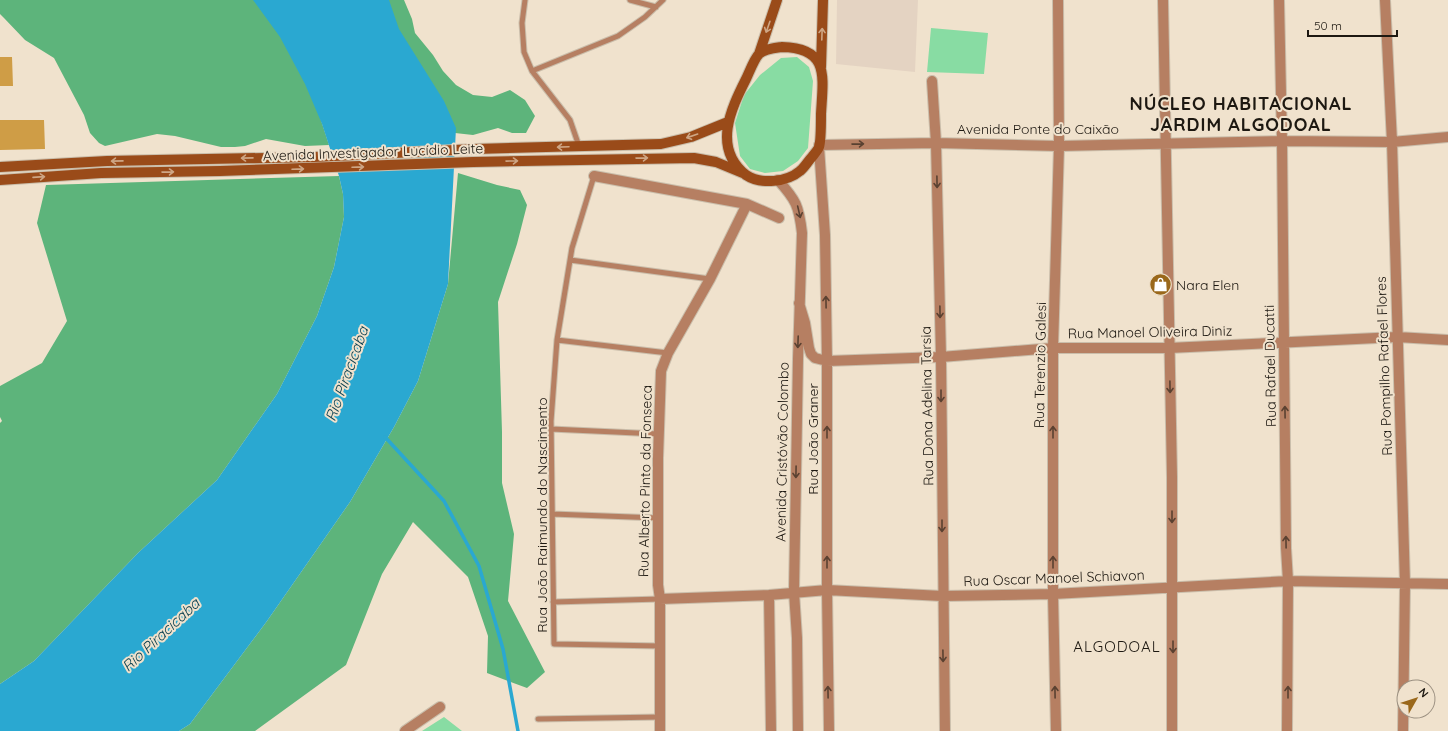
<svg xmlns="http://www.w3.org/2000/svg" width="1448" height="731" font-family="Quicksand,sans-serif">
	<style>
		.education { fill: #e4d3c2 }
		.green { fill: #88dca3 }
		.forest { fill: #5db47b }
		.water { fill: #2aa8d1 }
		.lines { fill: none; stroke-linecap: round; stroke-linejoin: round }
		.stream { stroke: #2aa8d1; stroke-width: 3.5 }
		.building { fill: #cf9d46 }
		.service-casing { stroke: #cabeab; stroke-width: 7 }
		.minor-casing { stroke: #cabeab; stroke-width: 12 }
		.secondary-casing { stroke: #cabeab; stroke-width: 12 }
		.service { stroke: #b67f62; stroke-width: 5 }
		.minor { stroke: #b67f62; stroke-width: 10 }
		.secondary { stroke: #9a4b19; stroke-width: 10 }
		.oneway { stroke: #cea685 }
		.oneway2 { stroke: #5a4131 }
		.labels { text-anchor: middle; stroke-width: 4; stroke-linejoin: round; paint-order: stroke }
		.street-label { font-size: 14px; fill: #1d1811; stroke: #f0e2cd }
		.poi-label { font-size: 14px; fill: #1d1811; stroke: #f0e2cd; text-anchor: start }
		.water-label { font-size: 15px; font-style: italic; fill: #063c4d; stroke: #f0e2cd }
		.neighbourhood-label { font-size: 15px; letter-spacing: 1px; fill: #1d1811; stroke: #f0e2cd }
		.district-label { font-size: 18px; font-weight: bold; letter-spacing: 1px; fill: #1d1811; stroke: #f0e2cd }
	</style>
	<rect width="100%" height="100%" fill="#f0e2cd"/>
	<!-- education -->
	<path class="education" d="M837,0H918L915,72L836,64Z"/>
	<!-- green -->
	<path class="green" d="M931,28L988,33L984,74L927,72Z
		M797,57L809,67L813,81L808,148L798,161L783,171L765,173L750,169L740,156L735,123L744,95L760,75L781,58Z
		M444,717L462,731H422Z"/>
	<!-- forest -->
	<path class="forest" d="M0,0H263L296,43L329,145L305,146L266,139L245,146L235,147H221L175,136L157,134L105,146L99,143L90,133L84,115L54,58L25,40L4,18L0,14Z
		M362,0H404L412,19L415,33L433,55L443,71L456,85L473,95L492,97L510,90L525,100L535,116L526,133H512L498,128L473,135L455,133Z
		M458,173L497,185L520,190L527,205L517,244L498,302L502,432V483L514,534L508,601L545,672L527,688L487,673L488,636L468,577L413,522L382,574L346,665L255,731H179L190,724L267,621L350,502L394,427L418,381L448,284Z
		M339,176L343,194L344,217L334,267L317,316L277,394L217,480L138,553L34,661L0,684V423L2,421L0,417V386L42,363L67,321L37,223L46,185Z"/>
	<!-- water -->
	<path class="water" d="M253,0H389L399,29L444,101L456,128L448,284L418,381L394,427L350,502L267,621L190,724L179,731H0V684L34,661L138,553L217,480L277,394L317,316L334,267L344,217L343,194L339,176L322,124L305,84L280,37Z"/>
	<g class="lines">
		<!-- stream -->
		<path class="stream" d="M385,437L444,501L479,566L503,649L518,731"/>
	</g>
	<!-- building -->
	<path class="building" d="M0,57H12L13,86H0Z
		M0,120H44L45,149L0,150Z"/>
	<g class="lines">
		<defs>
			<path id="service" d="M525,0L522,23L524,52L532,71L570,120L579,146
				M630,0L656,7
				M532,71L618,36L645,17L663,0
				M594,176L572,248L557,340L551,421L554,644L660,646
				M570,260L710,279
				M557,340L668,353
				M551,429L658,434
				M552,514L658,518
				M553,602L660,599
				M538,719L660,717"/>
			<path id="minor" d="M1163,0L1172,477V731
				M1279,0L1282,141L1286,548L1288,581L1287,731
				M1385,0L1392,142L1405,584L1403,731
				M932,81L936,143L941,357L945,731
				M819,145L936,143L1059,146L1282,141L1392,142L1448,137
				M819,147L825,235L827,361V590L829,731
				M594,176L747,204L779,218
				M778,180C796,200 799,206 802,233L798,359L794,592L797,638L798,731
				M799,303L805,323L809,348L811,354L815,358L827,361L941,357L1053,348H1169L1397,337L1448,340
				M769,595L771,731
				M660,599L769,595L827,590L942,596L1053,594L1288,581L1448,584
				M405,731L440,707
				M660,731V599L658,585V458L661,371L668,353L710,279L747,204
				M1056,731L1053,594V348L1059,146L1058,0"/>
			<path id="secondary" d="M782,47C830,48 823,77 821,114C821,121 821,141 819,147C818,150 814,154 812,157C808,161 805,167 800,171C787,182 761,185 746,175C712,148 731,109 746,79C749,73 754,59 759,54C764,49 775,48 782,47Z
				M759,54L777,0
				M821,67L823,0
				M0,167L107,161L314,157L475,149L661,144L691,137L728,122
				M0,180L101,173L220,171L473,162L694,158L716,162L745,174"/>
		</defs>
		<!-- service casing -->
		<use href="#service" class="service-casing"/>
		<!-- minor casing -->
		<use href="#minor" class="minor-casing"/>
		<!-- secondary casing -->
		<use href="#secondary" class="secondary-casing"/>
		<!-- service -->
		<use href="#service" class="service"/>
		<!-- minor -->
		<use href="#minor" class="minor"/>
		<!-- secondary -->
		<use href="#secondary" class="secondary"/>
	</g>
	<!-- one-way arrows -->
	<defs><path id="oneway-shaft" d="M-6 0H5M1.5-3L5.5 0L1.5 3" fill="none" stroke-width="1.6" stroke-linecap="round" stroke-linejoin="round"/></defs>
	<g class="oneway">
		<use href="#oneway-shaft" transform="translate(768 27) rotate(109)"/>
		<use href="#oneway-shaft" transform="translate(822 34) rotate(-88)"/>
		<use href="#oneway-shaft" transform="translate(692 136) rotate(161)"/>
		<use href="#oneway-shaft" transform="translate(563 147) rotate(178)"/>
		<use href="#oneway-shaft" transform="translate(247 158) rotate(179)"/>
		<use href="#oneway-shaft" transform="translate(642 158) rotate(-1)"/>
		<use href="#oneway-shaft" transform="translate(117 161) rotate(179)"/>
		<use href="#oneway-shaft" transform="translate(512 161) rotate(-1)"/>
		<use href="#oneway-shaft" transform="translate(358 167) rotate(-2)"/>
		<use href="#oneway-shaft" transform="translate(298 169) rotate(-2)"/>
		<use href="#oneway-shaft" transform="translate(168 172) rotate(-1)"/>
		<use href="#oneway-shaft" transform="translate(39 177) rotate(-4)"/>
	</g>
	<g class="oneway2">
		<use href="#oneway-shaft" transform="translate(858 144) rotate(-1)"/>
		<use href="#oneway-shaft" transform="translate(937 182) rotate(89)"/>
		<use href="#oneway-shaft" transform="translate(799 212) rotate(77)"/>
		<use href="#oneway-shaft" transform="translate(826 302) rotate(-91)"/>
		<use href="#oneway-shaft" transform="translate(940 312) rotate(89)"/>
		<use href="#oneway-shaft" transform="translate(798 342) rotate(92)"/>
		<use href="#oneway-shaft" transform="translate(1170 387) rotate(89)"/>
		<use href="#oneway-shaft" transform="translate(941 396) rotate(90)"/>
		<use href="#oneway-shaft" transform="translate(1285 412) rotate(-91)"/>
		<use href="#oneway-shaft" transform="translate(827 432) rotate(-90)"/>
		<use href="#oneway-shaft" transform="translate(1053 432) rotate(-90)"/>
		<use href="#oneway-shaft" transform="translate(796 472) rotate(91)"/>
		<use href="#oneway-shaft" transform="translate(1172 517) rotate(90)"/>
		<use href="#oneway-shaft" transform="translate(942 526) rotate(90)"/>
		<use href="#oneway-shaft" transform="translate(1286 542) rotate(-91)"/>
		<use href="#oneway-shaft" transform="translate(827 562) rotate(-90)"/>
		<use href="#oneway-shaft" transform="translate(1053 562) rotate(-90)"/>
		<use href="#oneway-shaft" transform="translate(1173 647) rotate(90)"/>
		<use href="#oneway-shaft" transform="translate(943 656) rotate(89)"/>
		<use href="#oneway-shaft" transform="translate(828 692) rotate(-91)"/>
		<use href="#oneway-shaft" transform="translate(1055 692) rotate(-91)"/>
		<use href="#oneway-shaft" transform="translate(1288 692) rotate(-90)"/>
	</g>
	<!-- icons -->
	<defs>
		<symbol id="shop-disc" viewBox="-11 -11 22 22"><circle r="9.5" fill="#9a681b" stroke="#f0e2cd"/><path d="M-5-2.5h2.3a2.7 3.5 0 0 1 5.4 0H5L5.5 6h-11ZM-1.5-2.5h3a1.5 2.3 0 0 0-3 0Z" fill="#fff"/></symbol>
	</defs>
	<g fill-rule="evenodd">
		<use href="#shop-disc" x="1148" y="272" width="25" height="25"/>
	</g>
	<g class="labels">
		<!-- street labels -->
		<g class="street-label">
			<text x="1038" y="134">Avenida Ponte do Caixão</text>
			<text transform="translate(373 152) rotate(-2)" y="5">Avenida Investigador Lucídio Leite</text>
			<text transform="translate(1150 332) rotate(-1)" y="5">Rua Manoel Oliveira Diniz</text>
			<text transform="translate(1040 365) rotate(-89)" y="5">Rua Terenzio Galesi</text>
			<text transform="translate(1270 366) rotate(-91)" y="5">Rua Rafael Ducatti</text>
			<text transform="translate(1384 366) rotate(-92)" y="5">Rua Pompilho Rafael Flores</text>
			<text transform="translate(927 406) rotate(-91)" y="5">Rua Dona Adelina Tarsia</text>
			<text transform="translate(813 439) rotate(-90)" y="5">Rua João Graner</text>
			<text transform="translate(782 452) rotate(-89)" y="5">Avenida Cristóvão Colombo</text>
			<text transform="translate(645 481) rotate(-89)" y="5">Rua Alberto Pinto da Fonseca</text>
			<text transform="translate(542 515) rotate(-90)" y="5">Rua João Raimundo do Nascimento</text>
			<text transform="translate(1054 578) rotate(-2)" y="5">Rua Oscar Manoel Schiavon</text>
		</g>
		<!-- poi labels -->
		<g class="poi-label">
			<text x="1176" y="290">Nara Elen</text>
		</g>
		<!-- water labels -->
		<g class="water-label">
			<text transform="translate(347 374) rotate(-70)" y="5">Rio Piracicaba</text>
			<text transform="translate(161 635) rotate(-43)" y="5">Rio Piracicaba</text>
		</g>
		<!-- neighbourhood labels -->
		<g class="neighbourhood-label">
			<text x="1117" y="652">ALGODOAL</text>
		</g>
		<!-- district labels -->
		<g class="district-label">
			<text x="1241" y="110">NÚCLEO HABITACIONAL<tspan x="1241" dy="21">JARDIM ALGODOAL</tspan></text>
		</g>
	</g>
	<!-- north arrow -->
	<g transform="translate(1416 699) rotate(51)"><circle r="19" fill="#f0e2cd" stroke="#9c9182"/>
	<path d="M0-3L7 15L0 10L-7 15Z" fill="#9a681b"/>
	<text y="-6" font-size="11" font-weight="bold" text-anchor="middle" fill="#1d1811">N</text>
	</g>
	<!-- scale -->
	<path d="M1308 30v6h89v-6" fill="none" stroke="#1d1811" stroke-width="2"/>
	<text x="1314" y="30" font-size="12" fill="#1d1811" stroke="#f0e2cd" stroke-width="3" paint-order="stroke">50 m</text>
</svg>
